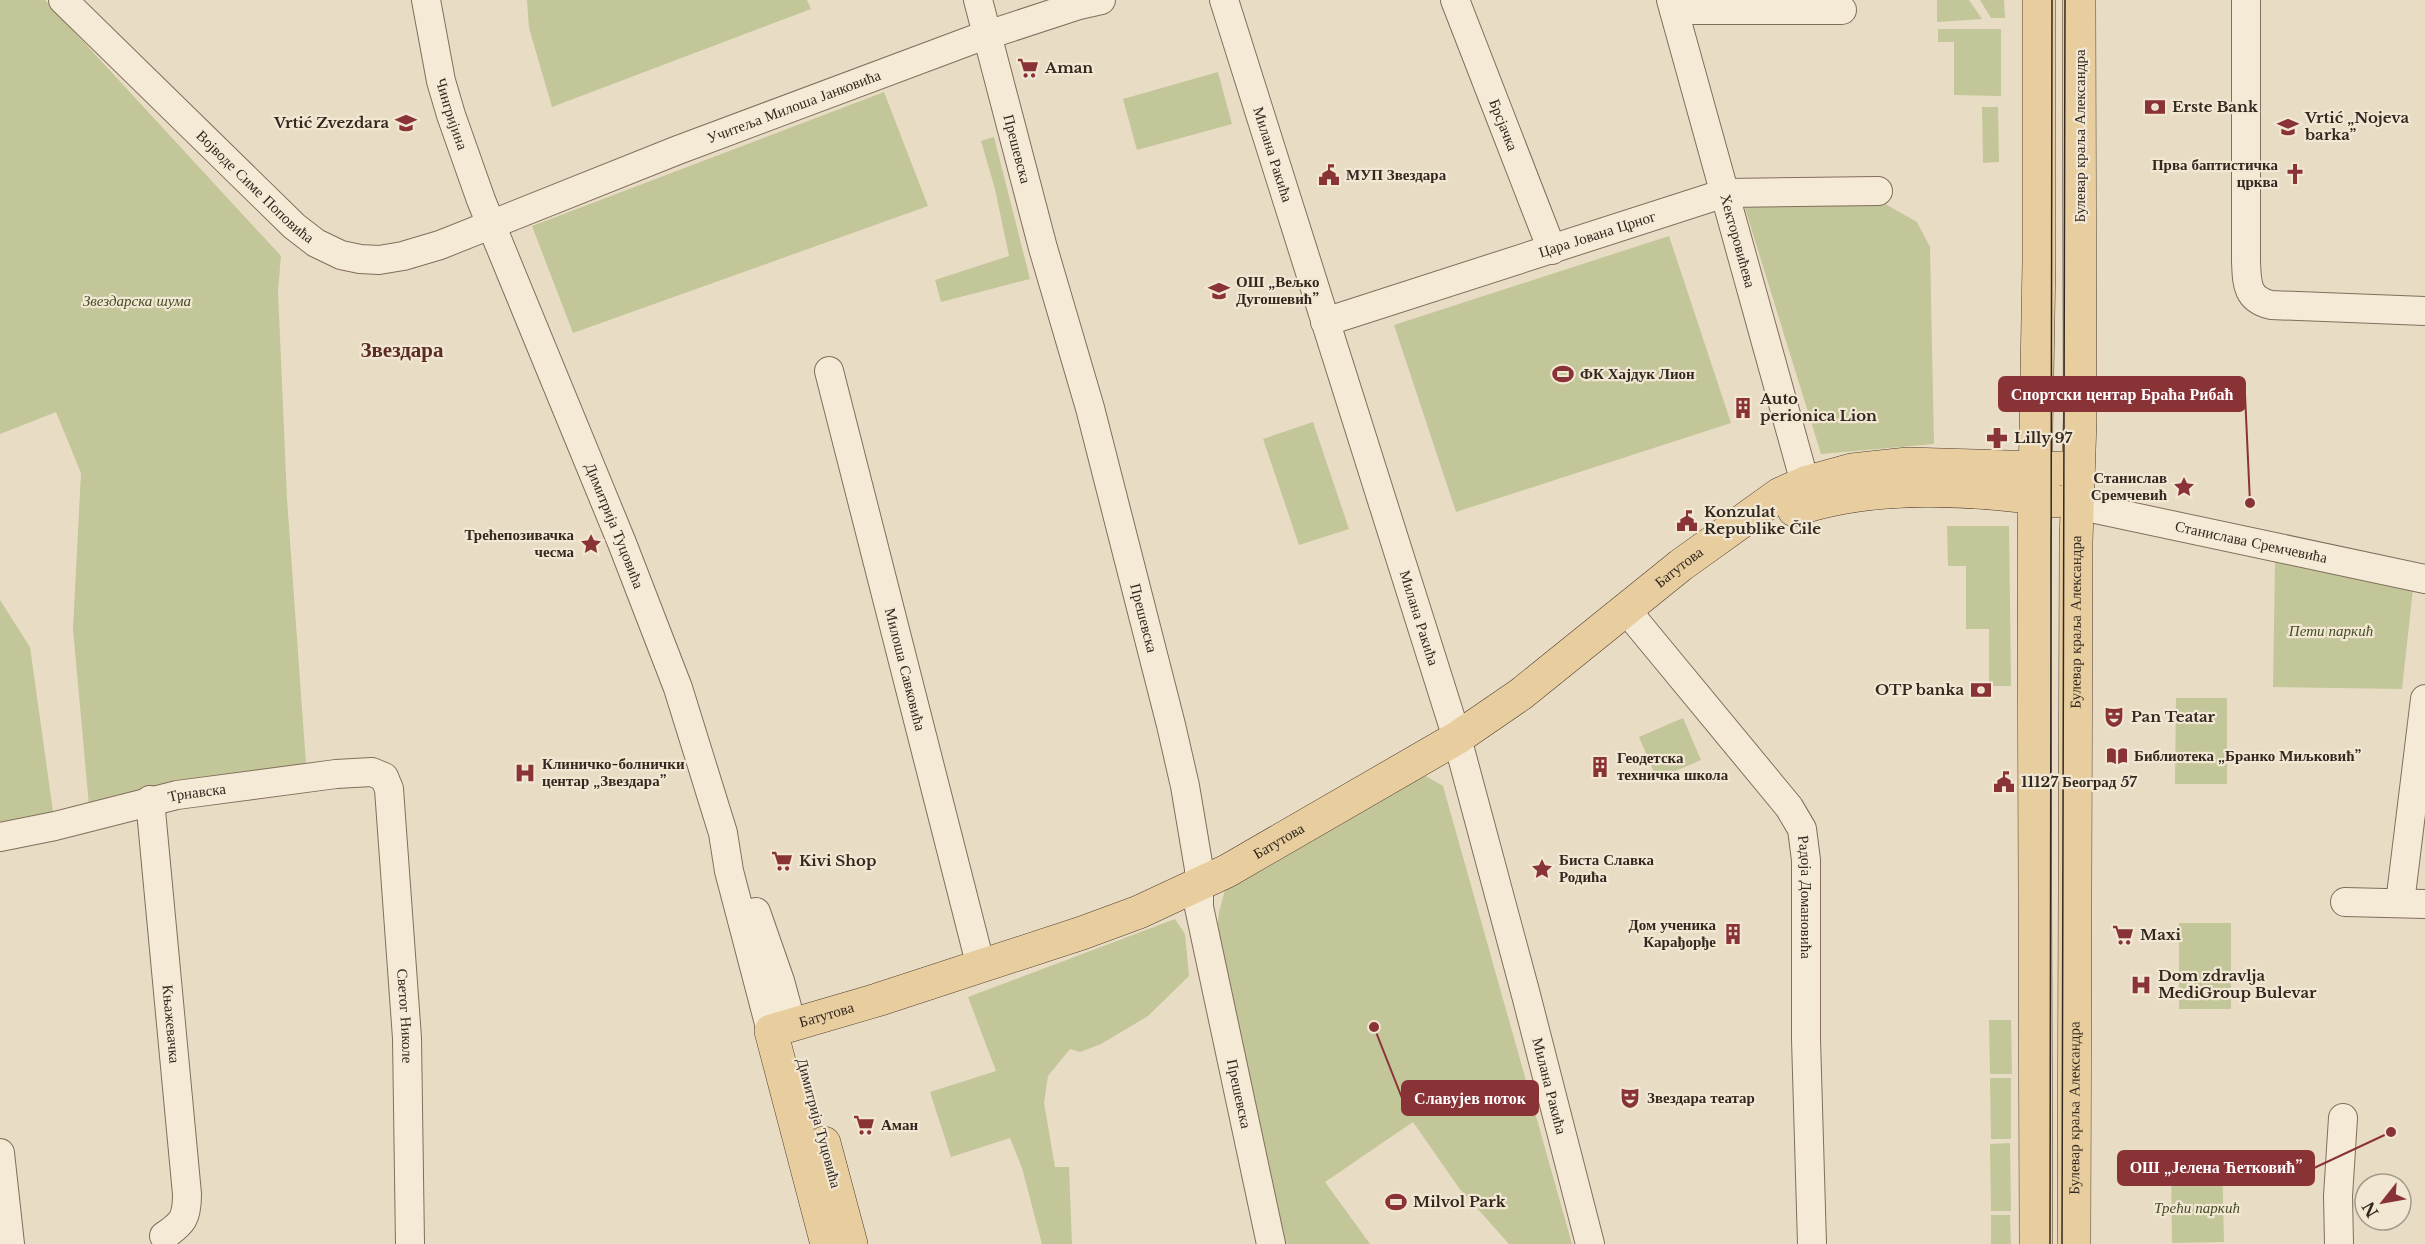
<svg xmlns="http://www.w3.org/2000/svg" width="2425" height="1244" font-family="'Libre Baskerville',serif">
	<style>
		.green { fill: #c2c699 }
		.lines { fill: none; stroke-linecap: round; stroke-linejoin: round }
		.minor-casing { stroke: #816e5c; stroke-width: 30 }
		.major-casing { stroke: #503d30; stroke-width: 34 }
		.minor { stroke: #f5ead6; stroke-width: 28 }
		.major { stroke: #e8ce9f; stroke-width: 33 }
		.tram { stroke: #33281f; stroke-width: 1.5 }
		.labels { text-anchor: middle; stroke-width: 4.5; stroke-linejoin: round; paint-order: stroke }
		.poi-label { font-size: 15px; font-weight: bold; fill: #33281f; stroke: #f1e7d3; text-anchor: start }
		.street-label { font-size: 15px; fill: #33281f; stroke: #f1e7d3 }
		.park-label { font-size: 15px; font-style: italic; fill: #454d27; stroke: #f1e7d3 }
		.district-label { font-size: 21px; font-weight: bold; fill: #5b2c23; stroke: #f1e7d3 }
		.leader { fill: none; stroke: #8a3337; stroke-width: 2 }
		.callout-dot { fill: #8a3337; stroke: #f1e7d3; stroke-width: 2 }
		.callout { fill: #8a3337; stroke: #8a3337; stroke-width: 2 }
		.callout-label { font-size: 16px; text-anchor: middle; font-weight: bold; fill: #fff }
	</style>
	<rect width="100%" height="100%" fill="#e9dcc4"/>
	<!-- green -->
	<path class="green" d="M0,0H45L281,256L278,291L287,499L306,764L90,817L73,629L81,473L56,412L0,434Z
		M527,0H807L811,9L552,107L529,28Z
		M1937,0H1969L1982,19L1937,22Z
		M1980,0H2004L2005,18H1991Z
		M1938,29H2001V96L1954,95V42H1938Z
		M1218,72L1232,124L1137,150L1123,99Z
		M884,92L928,206L573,333L532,226Z
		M1982,107H1998L1999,162L1983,163Z
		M994,137L1030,279L941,302L935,280L1009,256L995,189L981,141Z
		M1880,201L1917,222L1930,247L1934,444L1821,454L1744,205Z
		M1669,236L1731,423L1456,512L1394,325Z
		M1313,422L1349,529L1299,545L1263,439Z
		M1947,526H2009L2011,686H1989V629H1966V566H1948Z
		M2275,561L2413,589L2402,689L2273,687Z
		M0,600L30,647L55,826L0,837Z
		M2176,698H2227V784H2175Z
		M1683,718L1701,760L1657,779L1639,737Z
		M1424,775L1443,786L1572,1244H1509L1459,1188L1413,1122L1325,1182L1370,1244H1282L1217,932L1219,912L1225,890Z
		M1175,919L1185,934L1189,976L1148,1016L1101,1044L1080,1052L1070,1049L1048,1076L1044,1103L1055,1167H1069L1072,1244H1042L1022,1168L1010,1138L951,1157L930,1092L996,1071L968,997Z
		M2179,923H2231V1009H2179Z
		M1989,1020H2011L2012,1074H1990Z
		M1990,1078H2011V1139H1991Z
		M2010,1143L2011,1211H1991L1990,1144Z
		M2222,1156L2224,1242L2172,1243L2171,1157Z
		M1991,1215H2010L2011,1244H1991Z"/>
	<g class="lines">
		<defs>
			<g id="minor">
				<path id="s1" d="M63,0L294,226L316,243L341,255L360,259L379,260L403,256L440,245L678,150L972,40L1079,5L1101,0"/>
				<path id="s2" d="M426,0L441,81L451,115L481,200L622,543L678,688L723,833L729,871L771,1031"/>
				<path id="s3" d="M978,0L1043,248L1090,408L1171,725L1185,786L1199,869V907L1271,1244"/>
				<path id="s4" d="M1224,0L1457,738L1526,995L1590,1244"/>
				<path id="s5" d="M1455,0L1552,250"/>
				<path id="s6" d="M1671,0L1805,483"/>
				<path d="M2246,0V261C2247,283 2246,299 2271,305L2425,311"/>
				<path d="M1674,10H1842"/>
				<path id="s7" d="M1325,322L1725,193L1878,191"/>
				<path id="s8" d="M829,371L981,967"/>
				<path id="s9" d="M2077,505L2425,579"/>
				<path id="s10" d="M1628,608L1637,623L1789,807L1802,829L1806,860V1039L1812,1244"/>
				<path id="s11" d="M150,800L187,1194C187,1218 183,1223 164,1236"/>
				<path id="s12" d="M0,837L55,826L177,795L336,774L372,772L384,777L389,789L407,1038L410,1244"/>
				<path d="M2345,902L2425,904"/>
				<path d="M2400,903L2425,699"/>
				<path d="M756,912L780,981L792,1025"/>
				<path d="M0,1153L10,1244"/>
				<path d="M2339,1244L2338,1196L2343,1118"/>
			</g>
			<g id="major">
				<path d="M1794,510C1872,483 1974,488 2055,501"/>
				<path d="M824,1143L851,1244"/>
				<path id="s13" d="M827,1244L771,1031L877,1000L1082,933L1139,912L1227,871L1457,738L1521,694L1681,565L1780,494L1805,483L1852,470L1908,464L2078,469"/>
				<path d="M2036,1244L2034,542L2039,262V0"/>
				<path id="s14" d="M2074,1244L2076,542L2080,420L2079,0"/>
			</g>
		</defs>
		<!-- minor casing -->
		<use href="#minor" class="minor-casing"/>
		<!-- major casing -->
		<use href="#major" class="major-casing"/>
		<!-- minor -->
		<use href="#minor" class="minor"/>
		<!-- major -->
		<use href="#major" class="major"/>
		<!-- tram -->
		<path class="tram" d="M2050,1244L2052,0
			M2062,1244L2065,0"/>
	</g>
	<!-- icons -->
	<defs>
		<symbol id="supermarket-bare" viewBox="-9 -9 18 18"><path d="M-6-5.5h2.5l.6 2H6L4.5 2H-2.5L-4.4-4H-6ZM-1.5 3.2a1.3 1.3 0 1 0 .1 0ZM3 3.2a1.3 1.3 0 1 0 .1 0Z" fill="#8a3337" stroke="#f1e7d3" stroke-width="2.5" paint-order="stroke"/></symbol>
		<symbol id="bank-bare" viewBox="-9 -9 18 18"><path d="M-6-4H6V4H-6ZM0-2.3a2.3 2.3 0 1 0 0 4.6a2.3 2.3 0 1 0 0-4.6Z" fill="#8a3337" stroke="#f1e7d3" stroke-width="2.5" paint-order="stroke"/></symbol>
		<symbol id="school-bare" viewBox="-9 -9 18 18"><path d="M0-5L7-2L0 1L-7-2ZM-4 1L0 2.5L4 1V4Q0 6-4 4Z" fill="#8a3337" stroke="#f1e7d3" stroke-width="2.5" paint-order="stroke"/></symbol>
		<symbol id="church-bare" viewBox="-9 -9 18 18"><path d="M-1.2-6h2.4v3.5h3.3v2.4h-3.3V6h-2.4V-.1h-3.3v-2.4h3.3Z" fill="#8a3337" stroke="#f1e7d3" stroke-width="2.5" paint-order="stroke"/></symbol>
		<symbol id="civic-bare" viewBox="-9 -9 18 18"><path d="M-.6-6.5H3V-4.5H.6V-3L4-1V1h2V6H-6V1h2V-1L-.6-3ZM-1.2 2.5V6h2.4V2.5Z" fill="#8a3337" stroke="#f1e7d3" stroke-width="2.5" paint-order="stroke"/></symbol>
		<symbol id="stadium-bare" viewBox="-9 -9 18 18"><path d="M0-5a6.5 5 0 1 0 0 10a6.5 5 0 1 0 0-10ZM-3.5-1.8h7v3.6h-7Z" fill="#8a3337" stroke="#f1e7d3" stroke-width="2.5" paint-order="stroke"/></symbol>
		<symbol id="building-bare" viewBox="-9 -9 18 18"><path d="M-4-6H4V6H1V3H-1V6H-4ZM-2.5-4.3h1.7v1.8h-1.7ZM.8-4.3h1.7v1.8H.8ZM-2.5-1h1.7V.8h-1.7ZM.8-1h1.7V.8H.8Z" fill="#8a3337" stroke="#f1e7d3" stroke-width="2.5" paint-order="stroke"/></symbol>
		<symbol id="pharmacy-bare" viewBox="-9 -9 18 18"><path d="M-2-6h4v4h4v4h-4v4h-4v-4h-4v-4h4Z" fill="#8a3337" stroke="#f1e7d3" stroke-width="2.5" paint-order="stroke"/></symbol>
		<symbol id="sight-bare" viewBox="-9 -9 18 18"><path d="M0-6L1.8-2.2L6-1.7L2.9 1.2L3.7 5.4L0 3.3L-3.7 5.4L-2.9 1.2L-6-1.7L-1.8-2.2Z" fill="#8a3337" stroke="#f1e7d3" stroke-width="2.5" paint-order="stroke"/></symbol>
		<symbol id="theatre-bare" viewBox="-9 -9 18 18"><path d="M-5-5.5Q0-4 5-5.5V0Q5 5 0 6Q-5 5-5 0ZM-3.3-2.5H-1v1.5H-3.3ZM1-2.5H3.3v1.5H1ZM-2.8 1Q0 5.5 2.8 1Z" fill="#8a3337" stroke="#f1e7d3" stroke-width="2.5" paint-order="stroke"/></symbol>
		<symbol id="library-bare" viewBox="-9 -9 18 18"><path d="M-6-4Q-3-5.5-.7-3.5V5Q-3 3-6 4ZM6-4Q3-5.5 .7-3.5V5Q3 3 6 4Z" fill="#8a3337" stroke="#f1e7d3" stroke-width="2.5" paint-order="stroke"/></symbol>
		<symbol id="hospital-bare" viewBox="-9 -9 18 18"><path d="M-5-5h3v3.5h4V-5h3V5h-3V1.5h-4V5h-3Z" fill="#8a3337" stroke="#f1e7d3" stroke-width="2.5" paint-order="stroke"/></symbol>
	</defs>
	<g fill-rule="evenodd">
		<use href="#supermarket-bare" x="1013" y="53" width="30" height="30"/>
		<use href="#bank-bare" x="2140" y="92" width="30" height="30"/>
		<use href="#school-bare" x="391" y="108" width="30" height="30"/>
		<use href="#school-bare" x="2273" y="112" width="30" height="30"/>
		<use href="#church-bare" x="2280" y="159" width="30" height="30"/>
		<use href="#civic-bare" x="1314" y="160" width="30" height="30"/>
		<use href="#school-bare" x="1204" y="276" width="30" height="30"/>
		<use href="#stadium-bare" x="1548" y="359" width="30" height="30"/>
		<use href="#building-bare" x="1728" y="393" width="30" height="30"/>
		<use href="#pharmacy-bare" x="1982" y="423" width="30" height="30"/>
		<use href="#sight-bare" x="2169" y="472" width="30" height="30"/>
		<use href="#civic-bare" x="1672" y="506" width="30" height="30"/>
		<use href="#sight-bare" x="576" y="529" width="30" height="30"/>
		<use href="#bank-bare" x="1966" y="675" width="30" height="30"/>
		<use href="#theatre-bare" x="2099" y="702" width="30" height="30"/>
		<use href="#library-bare" x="2102" y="741" width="30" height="30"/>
		<use href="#building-bare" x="1585" y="752" width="30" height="30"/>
		<use href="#hospital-bare" x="510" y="758" width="30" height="30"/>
		<use href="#civic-bare" x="1989" y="767" width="30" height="30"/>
		<use href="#supermarket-bare" x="767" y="846" width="30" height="30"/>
		<use href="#sight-bare" x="1527" y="854" width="30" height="30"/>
		<use href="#building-bare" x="1718" y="919" width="30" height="30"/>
		<use href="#supermarket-bare" x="2108" y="920" width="30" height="30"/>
		<use href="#hospital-bare" x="2126" y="970" width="30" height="30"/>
		<use href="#theatre-bare" x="1615" y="1083" width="30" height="30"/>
		<use href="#supermarket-bare" x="849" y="1110" width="30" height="30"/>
		<use href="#stadium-bare" x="1381" y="1187" width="30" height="30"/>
	</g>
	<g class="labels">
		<!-- poi labels -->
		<g class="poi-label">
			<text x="1045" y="73">Aman</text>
			<text x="2172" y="112">Erste Bank</text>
			<text x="2305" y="123">Vrtić „Nojeva<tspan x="2305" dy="17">barka”</tspan></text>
			<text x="389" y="128" text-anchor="end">Vrtić Zvezdara</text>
			<text x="2278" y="170" text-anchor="end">Прва баптистичка<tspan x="2278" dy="17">црква</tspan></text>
			<text x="1346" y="180">МУП Звездара</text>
			<text x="1236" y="287">ОШ „Вељко<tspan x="1236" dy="17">Дугошевић”</tspan></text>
			<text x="1580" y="379">ФК Хајдук Лион</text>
			<text x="1760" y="404">Auto<tspan x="1760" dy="17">perionica Lion</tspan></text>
			<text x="2014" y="443">Lilly 97</text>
			<text x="2167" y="483" text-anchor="end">Станислав<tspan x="2167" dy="17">Сремчевић</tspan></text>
			<text x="1704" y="517">Konzulat<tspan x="1704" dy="17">Republike Čile</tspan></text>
			<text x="574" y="540" text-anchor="end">Трећепозивачка<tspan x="574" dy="17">чесма</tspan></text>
			<text x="1964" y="695" text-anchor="end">OTP banka</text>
			<text x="2131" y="722">Pan Teatar</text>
			<text x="2134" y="761">Библиотека „Бранко Миљковић”</text>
			<text x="1617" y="763">Геодетска<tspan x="1617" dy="17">техничка школа</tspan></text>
			<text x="542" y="769">Клиничко-болнички<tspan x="542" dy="17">центар „Звездара”</tspan></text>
			<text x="2021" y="787">11127 Београд 57</text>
			<text x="1559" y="865">Биста Славка<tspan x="1559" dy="17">Родића</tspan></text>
			<text x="799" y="866">Kivi Shop</text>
			<text x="1716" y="930" text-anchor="end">Дом ученика<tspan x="1716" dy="17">Карађорђе</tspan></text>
			<text x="2140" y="940">Maxi</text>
			<text x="2158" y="981">Dom zdravlja<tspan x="2158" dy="17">MediGroup Bulevar</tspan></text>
			<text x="1647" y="1103">Звездара театар</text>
			<text x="881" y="1130">Аман</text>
			<text x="1413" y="1207">Milvol Park</text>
		</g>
		<!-- street labels -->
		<g class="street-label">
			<text dy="5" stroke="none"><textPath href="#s1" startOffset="860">Учитеља Милоша Јанковића</textPath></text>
			<text dy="5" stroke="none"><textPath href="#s2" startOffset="117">Чингријина</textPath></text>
			<text dy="5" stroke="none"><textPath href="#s5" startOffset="134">Брсјачка</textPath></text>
			<text transform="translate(2080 136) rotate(-90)" y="5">Булевар краља Александра</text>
			<text dy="5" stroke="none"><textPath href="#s3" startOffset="154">Прешевска</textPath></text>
			<text dy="5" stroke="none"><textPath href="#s4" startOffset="162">Милана Ракића</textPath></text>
			<text dy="5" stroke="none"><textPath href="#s1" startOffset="268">Војводе Симе Поповића</textPath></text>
			<text dy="5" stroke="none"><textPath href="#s7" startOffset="286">Цара Јована Црног</textPath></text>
			<text dy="5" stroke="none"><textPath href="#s6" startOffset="250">Хекторовићева</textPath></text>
			<text dy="5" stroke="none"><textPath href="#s2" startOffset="560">Димитрија Туцовића</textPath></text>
			<text dy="5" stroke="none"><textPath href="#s9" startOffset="178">Станислава Сремчевића</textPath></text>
			<text dy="5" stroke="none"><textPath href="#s13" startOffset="1250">Батутова</textPath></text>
			<text dy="5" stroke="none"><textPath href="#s3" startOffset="640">Прешевска</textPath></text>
			<text dy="5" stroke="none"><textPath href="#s4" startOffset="648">Милана Ракића</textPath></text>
			<text dy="5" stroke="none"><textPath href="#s14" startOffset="622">Булевар краља Александра</textPath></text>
			<text dy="5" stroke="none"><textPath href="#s8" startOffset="308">Милоша Савковића</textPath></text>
			<text dy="5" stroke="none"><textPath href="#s12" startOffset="202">Трнавска</textPath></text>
			<text dy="5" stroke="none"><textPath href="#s13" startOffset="764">Батутова</textPath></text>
			<text dy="5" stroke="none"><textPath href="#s10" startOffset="350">Радоја Домановића</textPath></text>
			<text dy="5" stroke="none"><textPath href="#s13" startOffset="278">Батутова</textPath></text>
			<text dy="5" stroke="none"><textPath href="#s12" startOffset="632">Светог Николе</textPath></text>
			<text dy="5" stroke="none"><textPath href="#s11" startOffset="225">Књажевачка</textPath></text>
			<text dy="5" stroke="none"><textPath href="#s4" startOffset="1134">Милана Ракића</textPath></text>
			<text dy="5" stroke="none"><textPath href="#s3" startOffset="1126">Прешевска</textPath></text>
			<text dy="5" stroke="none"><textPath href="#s14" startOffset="136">Булевар краља Александра</textPath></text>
			<text transform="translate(819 1123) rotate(75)" y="5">Димитрија Туцовића</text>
		</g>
		<!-- park labels -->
		<g class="park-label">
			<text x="137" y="306">Звездарска шума</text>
			<text x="2331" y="636">Пети паркић</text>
			<text x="2197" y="1213">Трећи паркић</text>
		</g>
		<!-- district labels -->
		<g class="district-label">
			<text x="402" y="357">Звездара</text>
		</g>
	</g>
	<!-- callouts -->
	<path class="leader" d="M2250 503L2245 394M1374 1027L1402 1098M2391 1132L2314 1168"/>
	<g class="callout-dot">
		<circle cx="2250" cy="503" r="6"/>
		<circle cx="1374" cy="1027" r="6"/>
		<circle cx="2391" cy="1132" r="6"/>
	</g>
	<g class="callout">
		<rect x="1999" y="377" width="246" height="34" rx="6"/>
		<rect x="1402" y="1081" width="136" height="34" rx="6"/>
		<rect x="2118" y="1151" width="196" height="34" rx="6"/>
	</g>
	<g class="callout-label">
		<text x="2122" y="400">Спортски центар Браћа Рибаћ</text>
		<text x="1470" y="1104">Славујев поток</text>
		<text x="2216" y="1173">ОШ „Јелена Ћетковић”</text>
	</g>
	<!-- north arrow -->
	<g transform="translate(2383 1202) rotate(239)"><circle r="28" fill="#f1e7d3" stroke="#a59b8b" stroke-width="1.5"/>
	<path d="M0-4.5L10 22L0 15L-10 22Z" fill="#8a3337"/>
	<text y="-9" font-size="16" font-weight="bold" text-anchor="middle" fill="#33281f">N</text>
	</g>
</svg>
